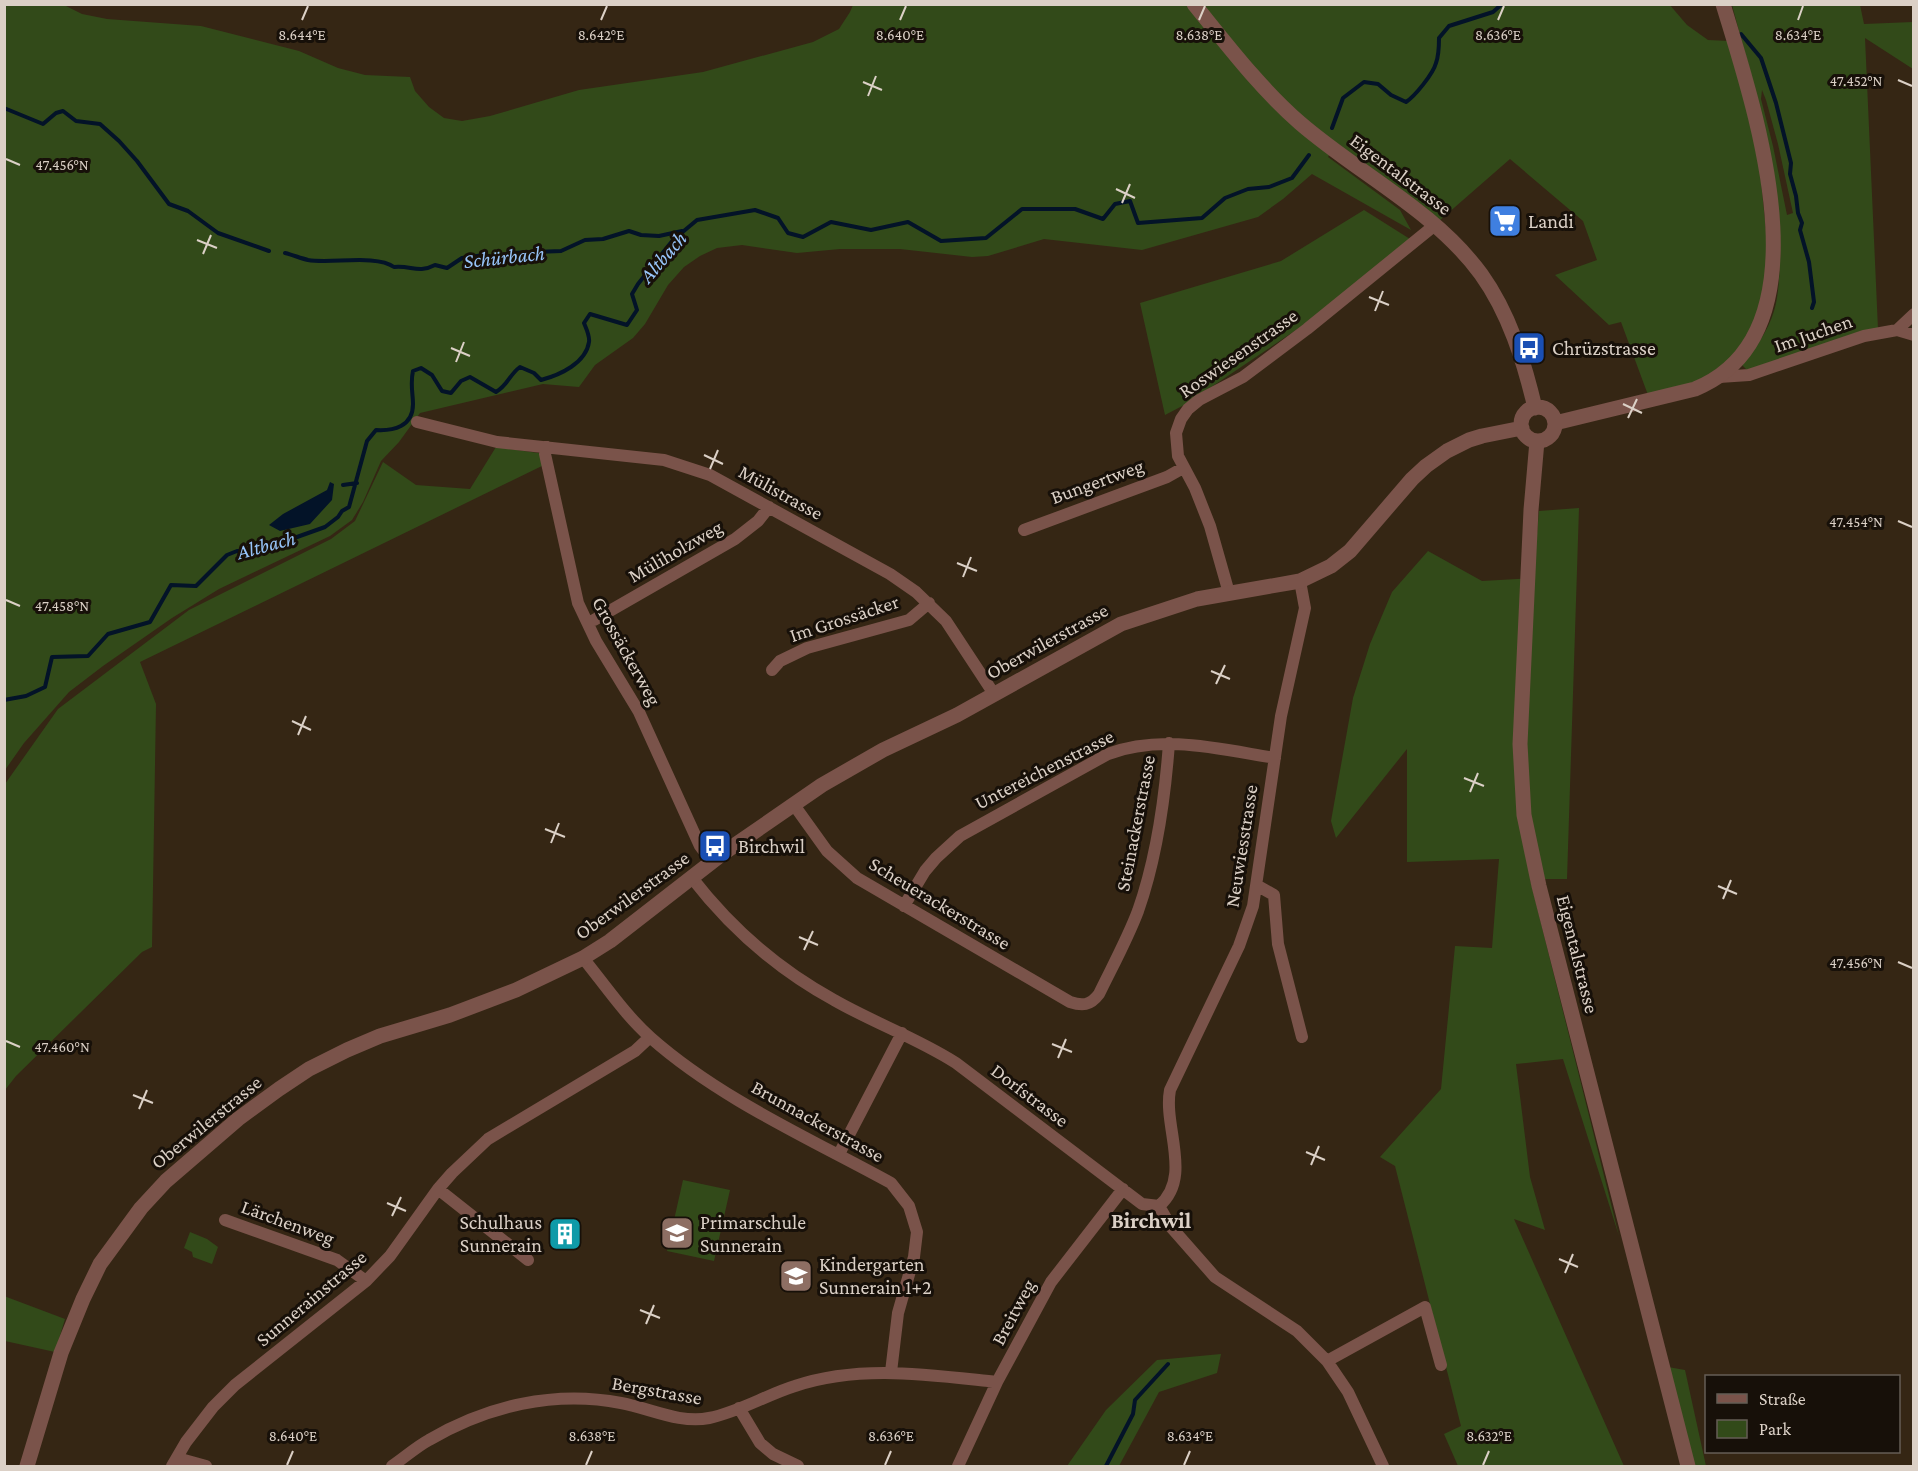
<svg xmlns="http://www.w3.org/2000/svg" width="1918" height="1471" font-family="'Crimson Pro',serif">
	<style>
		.green { fill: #324a19; fill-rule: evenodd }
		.water { fill: #031328 }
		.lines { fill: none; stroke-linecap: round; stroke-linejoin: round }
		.stream { stroke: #031328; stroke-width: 4 }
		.minor { stroke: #7a534a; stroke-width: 12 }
		.tertiary { stroke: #7a534a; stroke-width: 15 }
		.ticks { fill: none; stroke: #dbd0c6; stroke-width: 2 }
		.labels { text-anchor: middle; stroke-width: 6; stroke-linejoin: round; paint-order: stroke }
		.street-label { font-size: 20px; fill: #dbd0c6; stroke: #171009 }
		.poi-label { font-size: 20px; fill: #dbd0c6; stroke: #171009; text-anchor: start }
		.water-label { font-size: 21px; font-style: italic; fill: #97c4f9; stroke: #171009 }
		.quarter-label { font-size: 22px; font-weight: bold; fill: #dbd0c6; stroke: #171009 }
		.ticks-label { font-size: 15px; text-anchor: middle; fill: #dbd0c6; stroke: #171009; stroke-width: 6; stroke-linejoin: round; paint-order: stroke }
	</style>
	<rect width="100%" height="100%" fill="#352614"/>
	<!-- green -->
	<path class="green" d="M1669,4L1687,25L1708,40L1729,41L1758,152L1768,250L1761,312L1735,355L1695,385L1648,395L1621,322L1609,325L1555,275L1597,260L1583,221L1510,159L1439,221L1337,143L1328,157L1400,210L1411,230L1312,174L1283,199L1258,217L1142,250L1044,239L988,256L972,257L900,249H840L797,253L742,245L717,248L700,256L684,267L668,285L645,324L633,338L595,365L579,387L543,384L420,413L399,442L381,461L363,502L352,520L330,536L219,589L172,618L103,666L69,692L24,743L5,770V5H64L82,14L107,19L201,26L299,51L338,68L365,75L410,77L415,91L429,107L444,118L462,121L490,116L579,90L703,72L813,42L839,29L850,12L853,5Z
		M1732,5H1860L1864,24L1913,22V69L1865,38L1878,329L1750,373L1742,365C1755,349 1768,331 1774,311C1779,295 1779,277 1780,261C1783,173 1754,88 1732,5ZM1762,90L1766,100L1778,144L1793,213L1787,215L1773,146L1761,99Z
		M1364,210L1410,239L1305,324L1186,404L1165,415L1140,303L1281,261Z
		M496,447L545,454L544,465L140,662L156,704L152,947L142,952L16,1076L5,1090V784L58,709L189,610L331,539L355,521L383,462L416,485L470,489Z
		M1579,508L1567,879H1530L1619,1236L1563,1059L1516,1064L1530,1177L1545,1230L1514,1219L1624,1466H1458L1444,1434L1461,1426L1395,1166L1380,1157L1441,1089L1455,946L1492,948L1499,859L1407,862V749L1336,838L1331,821L1353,698L1370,644L1392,592L1428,551L1482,581L1533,578L1539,511Z
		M683,1180L730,1190L714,1261L667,1251Z
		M190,1232L207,1239L218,1247L212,1264L193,1257L192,1252L184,1248Z
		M4,1296L65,1319L55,1352L5,1341Z
		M1221,1354L1217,1373L1159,1392L1119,1466H1067L1106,1410L1157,1360Z
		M1668,1367L1685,1370L1706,1466H1694Z"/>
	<!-- water -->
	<path class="water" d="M330,482L334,484L332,500L310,524L280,531L269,525L283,514L327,490Z"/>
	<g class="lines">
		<!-- stream -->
		<path class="stream" d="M1741,34L1761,58L1776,103L1791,163L1790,174L1796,196L1798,213L1802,223L1800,230L1809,262L1814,302L1812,308
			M4,108L43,124L56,113L63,111L76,121L100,124L119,141L137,161L169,204L188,211L218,233L269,251
			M1332,128L1343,98L1364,82L1378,84L1391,95L1406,102C1415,96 1433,74 1436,63C1439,55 1439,46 1439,38L1449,26L1493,12L1502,4
			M285,253C293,255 300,258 308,260C331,264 376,254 394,267C411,265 418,274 435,265L447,268L462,258L484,255L496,258L510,253L561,251L585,240L603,239L629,231L641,235L659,236L682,231
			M343,485L357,483
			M4,700L26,696L45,687L52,657L88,656L108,634L150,622L171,585L196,586L227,555L237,551L255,552L325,527L338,517L342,511L349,507L367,441L376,430C393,431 413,427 413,404C413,393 410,384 413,371L421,368L432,375L442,391L451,393L461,381L470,377L496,392C508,385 509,375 520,367L534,373L541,380C560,375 586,363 589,342C590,336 586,328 584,323L590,314L627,325L637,310L632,294L638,284L673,240L697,220L755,210L778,218L788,233L803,237L831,222L871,230L908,222L941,241L986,238L1022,209H1075L1103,219L1115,204L1130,201L1138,223L1202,218L1225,198L1248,189L1269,187L1292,178L1309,155
			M1106,1466L1133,1414L1135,1400L1168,1364"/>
		<!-- minor -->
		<path class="minor" d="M1897,330L1914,335
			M1719,377L1749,375L1864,336L1897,330L1914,314
			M417,422L497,442L664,460L710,475L890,574L916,592L946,621L994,694
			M547,447L545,454L578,603L596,641L639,712L700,846L712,862
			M1024,530L1167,477L1183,468
			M1229,593L1210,526L1195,488L1178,456L1176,433L1181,419L1188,409L1199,400L1243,377L1307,329L1435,225
			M594,620L735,539L758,521L769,507
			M772,670L780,661L807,648L909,620L929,603
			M794,805L827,851L857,878L1070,1002C1082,1006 1090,1006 1099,994C1112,967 1127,940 1138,911C1156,860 1165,798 1169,743
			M692,878C730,927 779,970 834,1000C874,1023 917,1038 956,1063L1142,1204L1159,1206
			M1258,886L1274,895L1278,944L1302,1037
			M904,906L925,871L936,858L960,836L1108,754C1162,734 1219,749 1275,758
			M583,958C605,985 625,1015 651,1038C720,1099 811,1139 891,1183L909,1206L917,1232L914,1257L898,1313L891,1372
			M839,1154L902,1033
			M438,1189L528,1260
			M1159,1206C1193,1177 1163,1127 1170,1090L1239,946L1253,906L1281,716L1305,608L1300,581
			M1159,1206L1171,1227L1215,1277L1297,1331L1327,1361L1348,1392L1383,1466
			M225,1220L337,1260L366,1281
			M1327,1361L1425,1307L1441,1365
			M739,1408L760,1443L773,1454L798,1466
			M177,1458L206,1466
			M172,1466L186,1442L213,1407L235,1385L366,1281L390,1256L438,1189L452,1173L488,1139L635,1051L650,1037
			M392,1466C404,1458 416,1447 429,1440C487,1406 554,1390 621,1403C649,1408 680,1424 709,1418C739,1412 766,1395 795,1386C860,1364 930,1375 997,1382
			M958,1466L997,1382L1051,1282L1123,1189"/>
		<!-- tertiary -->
		<path class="tertiary" d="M1194,4C1228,46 1260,88 1300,123C1359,174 1434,210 1481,274C1509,313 1524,361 1535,408
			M1521 424a17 17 0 1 1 34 0a17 17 0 1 1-34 0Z
			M1555,423L1695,389C1832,333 1754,107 1723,4
			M1537,441L1531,510L1520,744L1524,815L1539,886L1688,1466
			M27,1466L61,1353L83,1299L100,1264L141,1208L166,1181L238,1119L279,1089L309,1069L347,1050L380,1036L450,1015L516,990L583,958L610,941L722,854L822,785L883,750L957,715L1121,624L1197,599L1300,581L1331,566L1350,551L1412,479L1426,466L1447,451L1469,440L1482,436L1522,428"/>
	</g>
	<!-- ticks -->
	<path class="ticks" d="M302,20L308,6M601,20L607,6M900,20L906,6M1199,20L1205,6M1498,20L1504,6M1798,20L1803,6M1898,80L1912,86M863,82L882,90M868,96L876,76M6,159L20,165M1116,189L1135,198M1122,203L1130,184M197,240L217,248M203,254L211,235M1369,297L1389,305M1375,311L1383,291M451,348L470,356M456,362L464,342M1623,404L1642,413M1628,418L1637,399M704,455L723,464M710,469L718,450M1898,521L1912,527M957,563L977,571M963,577L971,557M6,600L20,606M1211,671L1230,679M1216,684L1225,665M292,721L311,730M298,735L306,716M1464,778L1484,786M1470,792L1478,773M545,829L565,837M551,843L559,823M1718,886L1737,894M1723,899L1731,880M799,937L818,945M804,950L813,931M1898,962L1912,968M6,1041L20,1047M1052,1044L1072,1052M1058,1058L1066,1039M133,1095L153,1103M139,1109L147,1090M1306,1152L1325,1160M1311,1165L1319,1146M387,1203L406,1211M392,1216L401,1197M1559,1259L1578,1267M1565,1273L1573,1254M640,1310L660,1318M646,1324L654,1305M287,1465L293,1451M586,1465L592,1451M885,1465L891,1451M1184,1465L1190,1451M1483,1465L1489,1451"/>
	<!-- icons -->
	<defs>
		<symbol id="supermarket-square" viewBox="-11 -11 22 22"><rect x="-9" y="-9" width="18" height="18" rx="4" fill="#3f7fe0" stroke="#171009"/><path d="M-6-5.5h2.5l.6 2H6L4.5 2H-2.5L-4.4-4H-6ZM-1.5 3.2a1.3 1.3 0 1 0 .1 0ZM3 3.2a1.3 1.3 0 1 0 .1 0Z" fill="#fff"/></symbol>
		<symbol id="bus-square" viewBox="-11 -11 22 22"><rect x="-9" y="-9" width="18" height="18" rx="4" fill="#1a4fb4" stroke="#171009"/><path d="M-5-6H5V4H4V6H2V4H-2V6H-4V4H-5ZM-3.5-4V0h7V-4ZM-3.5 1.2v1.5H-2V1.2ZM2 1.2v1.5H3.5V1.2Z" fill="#fff"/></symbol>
		<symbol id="school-square" viewBox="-11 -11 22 22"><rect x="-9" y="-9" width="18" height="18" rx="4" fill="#8d6e63" stroke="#171009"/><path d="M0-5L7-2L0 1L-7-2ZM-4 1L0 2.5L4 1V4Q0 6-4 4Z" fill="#fff"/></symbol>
		<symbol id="building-square" viewBox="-11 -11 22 22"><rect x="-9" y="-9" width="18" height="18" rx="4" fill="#0f9aa8" stroke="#171009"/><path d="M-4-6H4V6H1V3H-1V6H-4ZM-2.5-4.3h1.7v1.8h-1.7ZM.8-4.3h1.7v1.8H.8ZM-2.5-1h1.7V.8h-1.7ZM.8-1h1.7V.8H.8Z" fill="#fff"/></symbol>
	</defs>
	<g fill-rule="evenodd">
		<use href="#supermarket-square" x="1486" y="202" width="38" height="38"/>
		<use href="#bus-square" x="1510" y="329" width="38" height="38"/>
		<use href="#bus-square" x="696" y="827" width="38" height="38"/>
		<use href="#school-square" x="658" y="1214" width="38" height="38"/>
		<use href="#building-square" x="546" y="1215" width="38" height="38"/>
		<use href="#school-square" x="777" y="1257" width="38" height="38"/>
	</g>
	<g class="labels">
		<!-- street labels -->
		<g class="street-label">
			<text transform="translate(1401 174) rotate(37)" y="7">Eigentalstrasse</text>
			<text transform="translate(1813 333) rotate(-19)" y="7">Im Juchen</text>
			<text transform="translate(1238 353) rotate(-35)" y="7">Roswiesenstrasse</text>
			<text transform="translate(1097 481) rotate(-20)" y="7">Bungertweg</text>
			<text transform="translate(781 492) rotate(29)" y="7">Mülistrasse</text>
			<text transform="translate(675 551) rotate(-30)" y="7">Müliholzweg</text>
			<text transform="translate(844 618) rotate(-18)" y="7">Im Grossäcker</text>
			<text transform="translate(1047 641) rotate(-29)" y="7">Oberwilerstrasse</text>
			<text transform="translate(627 651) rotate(61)" y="7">Grossäckerweg</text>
			<text transform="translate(1044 769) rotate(-27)" y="7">Untereichenstrasse</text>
			<text transform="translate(1135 823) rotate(-79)" y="7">Steinackerstrasse</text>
			<text transform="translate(1241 846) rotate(-81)" y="7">Neuwiesstrasse</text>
			<text transform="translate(632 895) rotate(-36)" y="7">Oberwilerstrasse</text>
			<text transform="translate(940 903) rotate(31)" y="7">Scheuerackerstrasse</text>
			<text transform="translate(1578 954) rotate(76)" y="7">Eigentalstrasse</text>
			<text transform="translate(1030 1095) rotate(37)" y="7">Dorfstrasse</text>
			<text transform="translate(818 1121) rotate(29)" y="7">Brunnackerstrasse</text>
			<text transform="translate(206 1122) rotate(-39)" y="7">Oberwilerstrasse</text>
			<text transform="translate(288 1222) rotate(20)" y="7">Lärchenweg</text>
			<text transform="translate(311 1298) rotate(-40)" y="7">Sunnerainstrasse</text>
			<text transform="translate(1013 1312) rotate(-62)" y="7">Breitweg</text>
			<text transform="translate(657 1390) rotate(10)" y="7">Bergstrasse</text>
		</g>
		<!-- poi labels -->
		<g class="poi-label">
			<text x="1528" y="228">Landi</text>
			<text x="1552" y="355">Chrüzstrasse</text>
			<text x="738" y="853">Birchwil</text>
			<text x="542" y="1229" text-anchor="end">Schulhaus<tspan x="542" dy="23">Sunnerain</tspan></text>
			<text x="700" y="1229">Primarschule<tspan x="700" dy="23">Sunnerain</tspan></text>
			<text x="819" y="1271">Kindergarten<tspan x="819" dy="23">Sunnerain 1+2</tspan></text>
		</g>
		<!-- water labels -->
		<g class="water-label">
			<text transform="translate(504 257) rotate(-6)" y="7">Schürbach</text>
			<text transform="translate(663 257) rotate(-49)" y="7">Altbach</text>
			<text transform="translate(266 545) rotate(-15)" y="7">Altbach</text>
		</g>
		<!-- quarter labels -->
		<g class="quarter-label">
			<text x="1151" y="1228">Birchwil</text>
		</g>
	</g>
	<g class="ticks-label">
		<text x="302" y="40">8.644°E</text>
		<text x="601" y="40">8.642°E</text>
		<text x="900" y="40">8.640°E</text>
		<text x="1199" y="40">8.638°E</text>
		<text x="1498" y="40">8.636°E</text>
		<text x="1798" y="40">8.634°E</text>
		<text x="1856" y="86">47.452°N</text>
		<text x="62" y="170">47.456°N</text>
		<text x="1856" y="527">47.454°N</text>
		<text x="62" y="611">47.458°N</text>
		<text x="1856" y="968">47.456°N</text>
		<text x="62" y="1052">47.460°N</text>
		<text x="293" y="1441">8.640°E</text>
		<text x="592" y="1441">8.638°E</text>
		<text x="891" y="1441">8.636°E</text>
		<text x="1190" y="1441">8.634°E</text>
		<text x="1489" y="1441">8.632°E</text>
	</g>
	<!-- border -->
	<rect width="1918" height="1471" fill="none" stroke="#dbd0c6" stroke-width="12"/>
	<!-- legend -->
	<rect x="1705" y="1375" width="195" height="78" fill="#171009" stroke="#655d55" stroke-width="1.5"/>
	<rect x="1717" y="1394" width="30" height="9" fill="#7a534a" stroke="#655d55" stroke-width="1.5"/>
	<text x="1759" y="1405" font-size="18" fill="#dbd0c6">Straße</text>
	<rect x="1717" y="1420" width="30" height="18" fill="#324a19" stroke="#655d55" stroke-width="1.5"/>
	<text x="1759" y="1435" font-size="18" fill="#dbd0c6">Park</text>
</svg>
